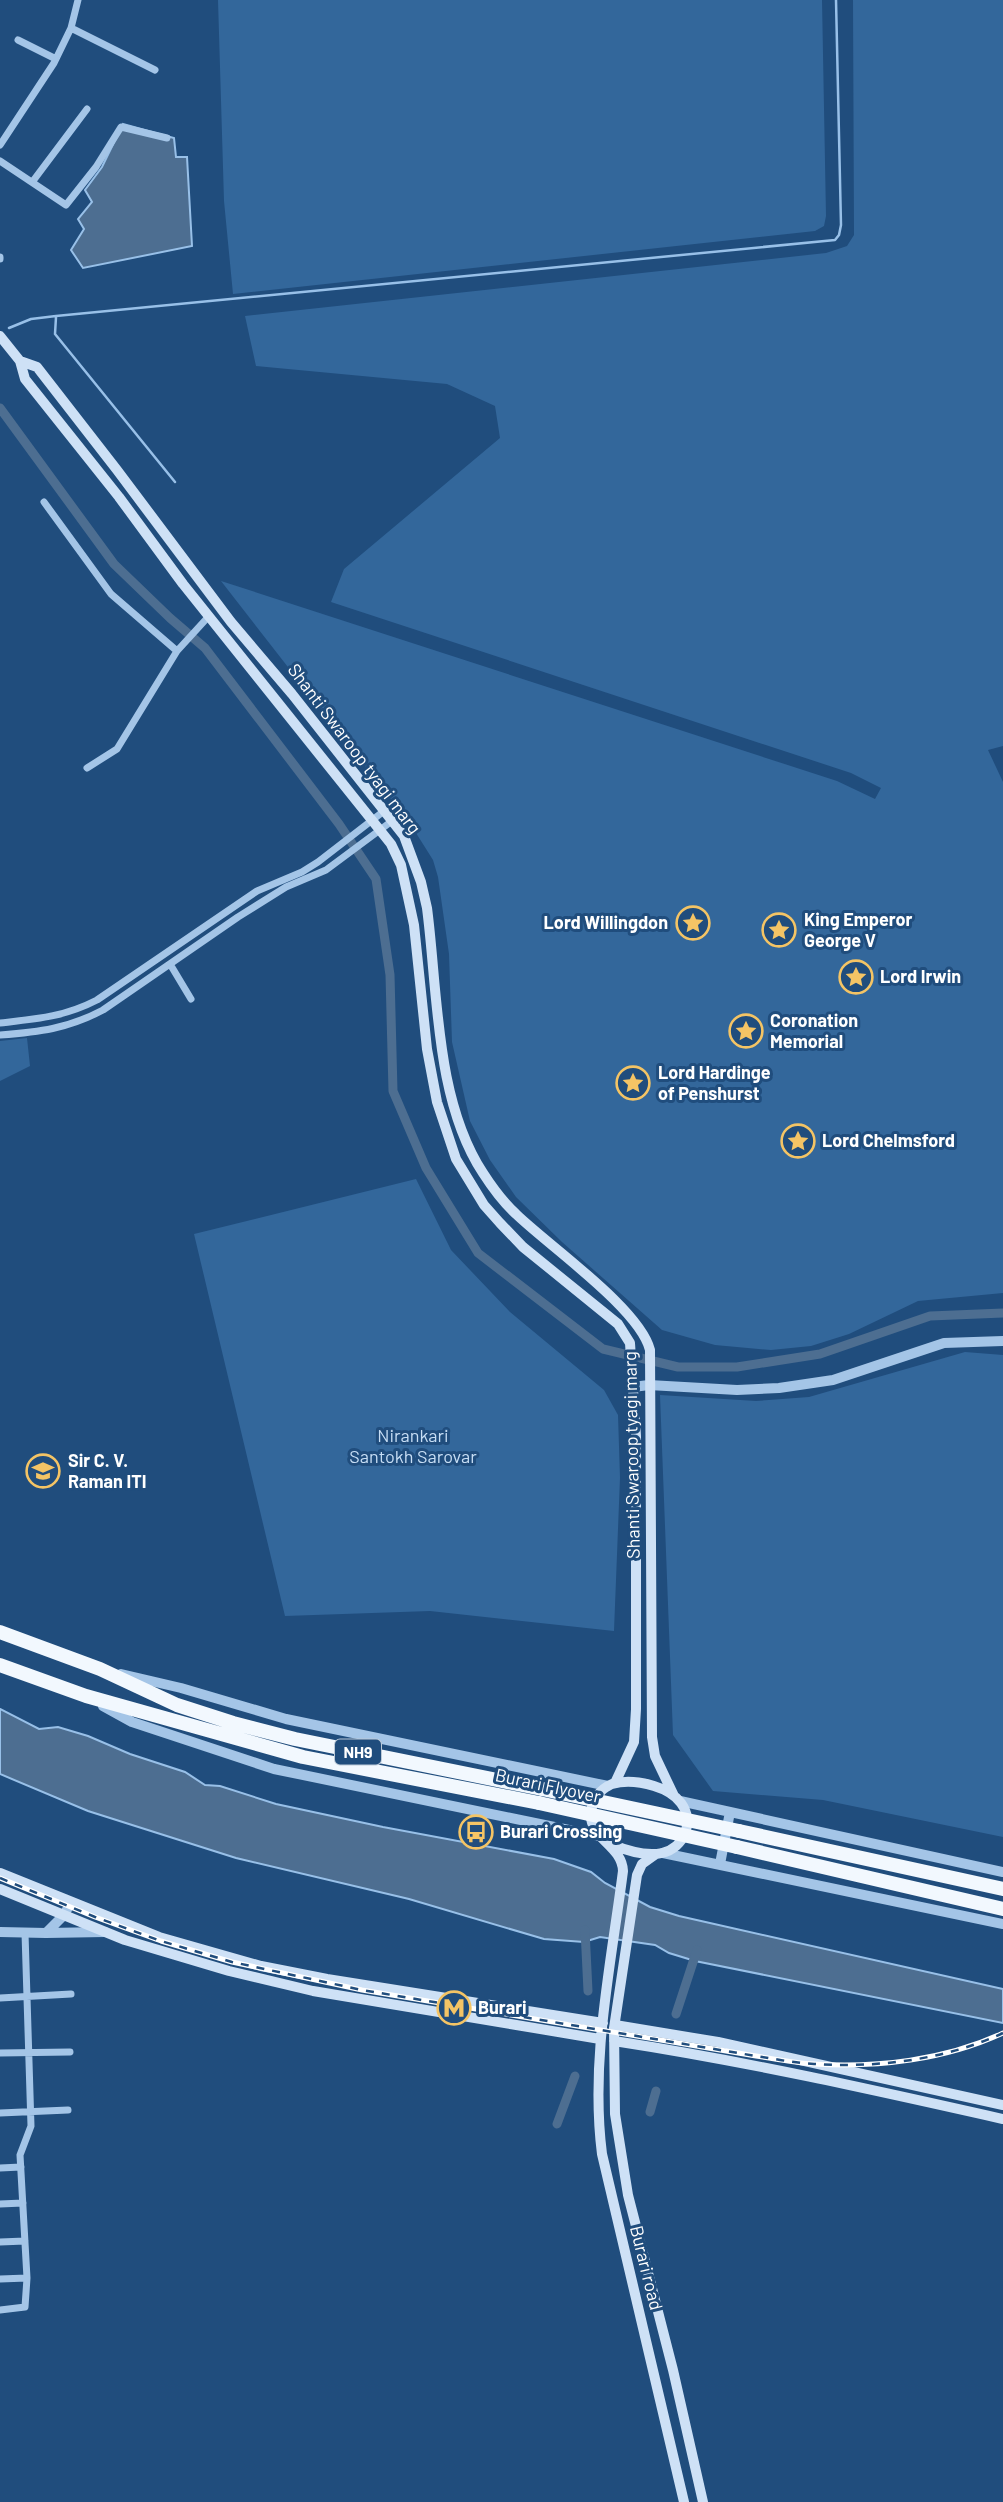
<svg xmlns="http://www.w3.org/2000/svg" width="1003" height="2502" font-family="Barlow,sans-serif">
	<style>
		.green { fill: #33679b }
		.water { fill: #4d6e91; stroke: #98c0e8; stroke-width: 2 }
		.lines { fill: none; stroke-linecap: round; stroke-linejoin: round }
		.stream { stroke: #98c0e8; stroke-width: 2.5 }
		.canal { stroke: #4d6e91; stroke-width: 9 }
		.minor { stroke: #a4c5e7; stroke-width: 7 }
		.tertiary { stroke: #a4c5e7; stroke-width: 10 }
		.secondary { stroke: #cee1f6; stroke-width: 10 }
		.trunk { stroke: #f2f8fe; stroke-width: 14 }
		.rail-casing { stroke: #fff; stroke-width: 5 }
		.rail { stroke: #204d7d; stroke-width: 2.5; stroke-dasharray: 8; stroke-linecap: butt }
		.trunk-bridge { stroke: #f2f8fe; stroke-width: 14 }
		.labels { text-anchor: middle; stroke-width: 6; stroke-linejoin: round; paint-order: stroke }
		.shield { fill: #204d7d; stroke: #bccad8; stroke-width: 2 }
		.shield-label { font-size: 16px; font-weight: bold; fill: #fff }
		.street-label { font-size: 18px; fill: #fff; stroke: #204d7d }
		.poi-label { font-size: 18px; font-weight: bold; fill: #fff; stroke: #204d7d; text-anchor: start }
		.park-label { font-size: 18px; fill: #c7def5; stroke: #204d7d }
	</style>
	<rect width="100%" height="100%" fill="#204d7d"/>
	<!-- green -->
	<path class="green" d="M218,0H822L826,216L824,226L815,231L233,294L224,201Z
		M853,0H1003V746L988,750L1003,782V1293L918,1301L849,1334L811,1346L771,1350L715,1345L662,1330L562,1242L516,1197L490,1160L470,1121L452,1042L449,954L438,877L433,860L411,825L221,581L837,781L875,799L881,788L851,773L331,602L344,569L500,438L495,406L447,384L256,366L245,316L826,253L847,246L854,235Z
		M27,1038L30,1066L0,1081V1041Z
		M416,1179L451,1250L510,1312L604,1390L618,1415L620,1478L614,1631L430,1611L285,1616L194,1234Z
		M965,1352L1003,1355V1837L823,1800L713,1791L673,1735L660,1395L756,1401L809,1397Z"/>
	<!-- water -->
	<path class="water" d="M123,124L174,138L176,157H187L192,246L83,268L71,250L84,229L78,219L92,202L85,190L102,167Z
		M0,1709L39,1729L58,1727L88,1736L130,1754L185,1772L205,1785L220,1786L276,1804L383,1827L554,1859L591,1872L605,1883L650,1907L679,1916L1003,1989V2023L695,1961L669,1953L655,1945L600,1937L584,1942L544,1939L409,1899L236,1858L88,1811L0,1774Z"/>
	<g class="lines">
		<!-- stream -->
		<path class="stream" d="M56,317L55,334L175,482
			M9,328L31,319L56,316L835,240L839,235L841,225L836,0"/>
		<!-- canal -->
		<path class="canal" d="M0,408L114,564L170,618L205,648L339,824L376,879L390,975L393,1091L426,1168L478,1253L603,1349L678,1367H737L820,1354L930,1316L1003,1313
			M585,1930L588,1991
			M676,2014L697,1950
			M650,2112L656,2091
			M557,2124L575,2076"/>
		<!-- minor -->
		<path class="minor" d="M71,28L78,0
			M18,40L56,59
			M0,145L54,63L71,28L155,70
			M0,161L66,205L96,167L121,127L167,138
			M33,181L87,109
			M0,257V259
			M44,502L111,594L177,651L117,749L87,768
			M177,651L209,616
			M170,964L191,999
			M0,1023C36,1019 64,1017 97,1000L257,891L302,872L318,862L384,811
			M0,1035C39,1032 67,1029 103,1010L238,917L286,887L326,870L392,821
			M25,1933L31,2126L20,2155L27,2278
			M0,1998L71,1994
			M0,2053L70,2052
			M0,2113L68,2110
			M0,2168L21,2167
			M0,2204L23,2203
			M0,2242L25,2241
			M0,2279L27,2278L25,2307L0,2310"/>
		<!-- tertiary -->
		<path class="tertiary" d="M633,1387L649,1385L737,1390L779,1388L833,1380L944,1343L1003,1341
			M121,1674L181,1688L286,1719L608,1786
			M103,1706L132,1722L274,1769L598,1836
			M680,1801L1003,1872
			M663,1853L1003,1924
			M720,1864L730,1812
			M0,1932L46,1933L63,1916L71,1903
			M46,1933L105,1932"/>
		<!-- secondary -->
		<path class="secondary" d="M0,336L20,361L25,379L119,497L183,584L391,844L401,865L414,925L427,1049L437,1102L456,1159L484,1205L500,1223L523,1247L618,1324L630,1343L636,1436V1709L634,1742L615,1783
			M20,361L37,367L117,470L231,622L292,694L404,836L421,882L427,908C438,992 435,1100 483,1173C492,1187 504,1203 516,1214C549,1246 640,1309 650,1350L652,1737L655,1756L674,1796
			M610,1844C625,1850 645,1857 662,1853C684,1848 695,1822 681,1803C675,1795 664,1789 654,1786C641,1782 625,1780 612,1784C600,1789 592,1800 591,1813C589,1839 622,1845 623,1871C611,1965 590,2060 602,2154L684,2502
			M656,1854L642,1864L637,1875L614,2028L615,2114L628,2195L673,2370L703,2502
			M0,1873L159,1937L261,1966L327,1979L603,2023
			M0,1889L125,1940L229,1971L313,1991L600,2039
			M615,2025L718,2042L1003,2105
			M614,2041C745,2061 874,2090 1003,2119"/>
		<!-- trunk -->
		<path class="trunk" d="M0,1632L100,1669L177,1705L233,1723L295,1739L542,1789
			M0,1665L86,1696L303,1757L539,1803
			M739,1831L1003,1889
			M737,1847L1003,1909"/>
		<defs>
			<path id="rail" d="M0,1878L95,1917L161,1941L232,1962L362,1990L756,2056C775,2059 795,2063 814,2064C877,2068 945,2060 1003,2033"/>
		</defs>
		<!-- rail casing -->
		<use href="#rail" class="rail-casing"/>
		<!-- rail -->
		<use href="#rail" class="rail"/>
		<!-- trunk-bridge -->
		<path class="trunk-bridge" d="M542,1789L739,1831
			M539,1803L737,1847"/>
	</g>
	<!-- icons -->
	<defs>
		<symbol id="sight-ring" viewBox="-11 -11 22 22"><circle r="9.5" fill="#204d7d" stroke="#f4c465" stroke-width="1.5"/><path d="M0-6L1.8-2.2L6-1.7L2.9 1.2L3.7 5.4L0 3.3L-3.7 5.4L-2.9 1.2L-6-1.7L-1.8-2.2Z" fill="#f4c465"/></symbol>
		<symbol id="university-ring" viewBox="-11 -11 22 22"><circle r="9.5" fill="#204d7d" stroke="#f4c465" stroke-width="1.5"/><path d="M0-5L7-2L0 1L-7-2ZM-4 1L0 2.5L4 1V4Q0 6-4 4Z" fill="#f4c465"/></symbol>
		<symbol id="bus-ring" viewBox="-11 -11 22 22"><circle r="9.5" fill="#204d7d" stroke="#f4c465" stroke-width="1.5"/><path d="M-5-6H5V4H4V6H2V4H-2V6H-4V4H-5ZM-3.5-4V0h7V-4ZM-3.5 1.2v1.5H-2V1.2ZM2 1.2v1.5H3.5V1.2Z" fill="#f4c465"/></symbol>
		<symbol id="metro-ring" viewBox="-11 -11 22 22"><circle r="9.5" fill="#204d7d" stroke="#f4c465" stroke-width="1.5"/><path d="M-5.5 5V-5H-3L0 0L3-5H5.5V5H3V-.5L0 4L-3-.5V5Z" fill="#f4c465"/></symbol>
	</defs>
	<g fill-rule="evenodd">
		<use href="#sight-ring" x="674" y="904" width="38" height="38"/>
		<use href="#sight-ring" x="760" y="911" width="38" height="38"/>
		<use href="#sight-ring" x="837" y="958" width="38" height="38"/>
		<use href="#sight-ring" x="727" y="1012" width="38" height="38"/>
		<use href="#sight-ring" x="614" y="1064" width="38" height="38"/>
		<use href="#sight-ring" x="779" y="1122" width="38" height="38"/>
		<use href="#university-ring" x="24" y="1452" width="38" height="38"/>
		<use href="#bus-ring" x="457" y="1813" width="38" height="38"/>
		<use href="#metro-ring" x="435" y="1989" width="38" height="38"/>
	</g>
	<g class="labels">
		<!-- shield labels -->
		<rect class="shield" x="335" y="1739.5" width="46" height="25" rx="5"/>
		<g class="shield-label">
			<text x="358" y="1758">NH9</text>
		</g>
		<!-- street labels -->
		<g class="street-label">
			<text transform="translate(354 749) rotate(53)" y="6">Shanti Swaroop tyagi marg</text>
			<text transform="translate(632 1455) rotate(-91)" y="6">Shanti Swaroop tyagi marg</text>
			<text transform="translate(548 1786) rotate(12)" y="6">Burari Flyover</text>
			<text transform="translate(646 2268) rotate(76)" y="6">Burari road</text>
		</g>
		<!-- poi labels -->
		<g class="poi-label">
			<text x="804" y="926">King Emperor<tspan x="804" dy="21">George V</tspan></text>
			<text x="668" y="929" text-anchor="end">Lord Willingdon</text>
			<text x="880" y="983">Lord Irwin</text>
			<text x="770" y="1027">Coronation<tspan x="770" dy="21">Memorial</tspan></text>
			<text x="658" y="1079">Lord Hardinge<tspan x="658" dy="21">of Penshurst</tspan></text>
			<text x="822" y="1147">Lord Chelmsford</text>
			<text x="68" y="1467">Sir C. V.<tspan x="68" dy="21">Raman ITI</tspan></text>
			<text x="500" y="1838">Burari Crossing</text>
			<text x="478" y="2014">Burari</text>
		</g>
		<!-- park labels -->
		<g class="park-label">
			<text x="413" y="1442">Nirankari<tspan x="413" dy="21">Santokh Sarovar</tspan></text>
		</g>
	</g>
</svg>
